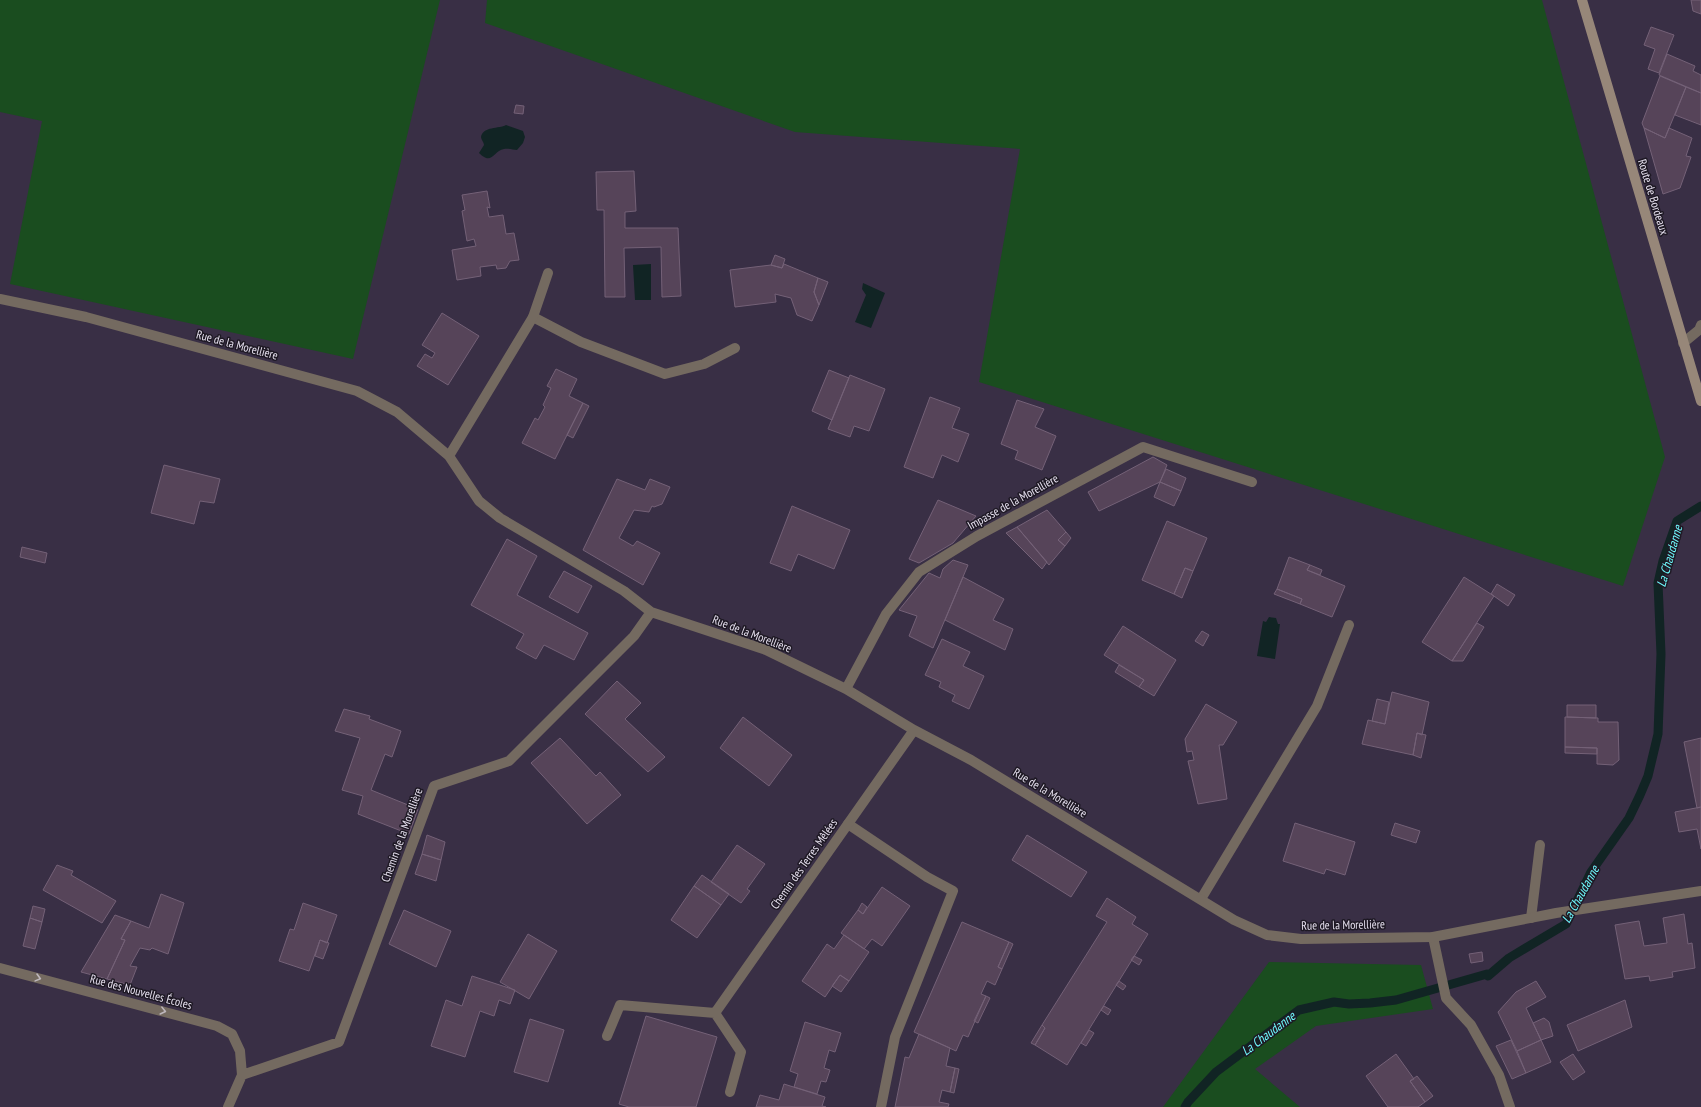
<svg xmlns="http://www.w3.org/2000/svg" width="1701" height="1107" font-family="'PT Sans Narrow',sans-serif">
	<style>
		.green { fill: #1a4d1f }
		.water { fill: #112424 }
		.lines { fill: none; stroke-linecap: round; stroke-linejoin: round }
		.stream { stroke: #112424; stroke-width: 9 }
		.building { fill: #564459; stroke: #746177 }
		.lane { stroke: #746a60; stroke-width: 10 }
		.street { stroke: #746a60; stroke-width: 10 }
		.secondary { stroke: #978779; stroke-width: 10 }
		.oneway { stroke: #beb7bd }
		.labels { text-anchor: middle; stroke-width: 3; stroke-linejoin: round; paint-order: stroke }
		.street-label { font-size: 12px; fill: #e6e0ef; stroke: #1e1924 }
		.water-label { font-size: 13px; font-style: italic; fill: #6ffcff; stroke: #1e1924 }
	</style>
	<rect width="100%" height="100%" fill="#392f45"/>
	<!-- green -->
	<path class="green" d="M0,0H440L353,359L10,284L42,121L0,112Z
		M487,0H1542L1665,457L1623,586L979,382L1020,149L795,132L485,23Z
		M1269,962L1421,965L1433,1009L1316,1026L1255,1069L1300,1107H1163Z"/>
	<!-- water -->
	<path class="water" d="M506,125L523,131L525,137L523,143L517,150C513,150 509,148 504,149C493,151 492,166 479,153L484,145C484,142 481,140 481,137C483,126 499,129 506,125Z
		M651,264V300H635L633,265Z
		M863,283L885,293L871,328L855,322L866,295L862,289Z
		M1269,617L1276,618L1278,624H1280L1275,659L1257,656L1263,621L1266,622Z"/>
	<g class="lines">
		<!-- stream -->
		<path class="stream" d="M1185,1107L1188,1102L1216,1072L1299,1010L1334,1002L1349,1004L1370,1003L1396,1000L1487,974L1488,976L1509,958L1566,924L1591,872L1629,818L1640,795L1648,776L1658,734L1661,654L1658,583L1663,561L1677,521L1701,506"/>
	</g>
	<!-- building -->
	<path class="building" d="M1691,0H1701V14L1693,11Z
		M1651,27L1674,35L1659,73L1648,69L1655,49L1644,45Z
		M1667,54L1695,66L1693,71L1701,75V93L1659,75Z
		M1660,76L1686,87L1665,138L1644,128L1642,123Z
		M1686,87L1701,93V125L1675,115Z
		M516,105L524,106L523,114L514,113Z
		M1644,128L1665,138L1669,128L1692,138L1686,156L1691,157L1680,188L1663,194Z
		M634,171L636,211L625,212V228H678L681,296L662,297L661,247L624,248L625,297H605L604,210H597L596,172Z
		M487,191L490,208L487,207L489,217L503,215L506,234L514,233L519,260L510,261L506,268L497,269L496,265L480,267L481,276L457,280L452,250L476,246L474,239L467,241L462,211L465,210L462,195Z
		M775,255L785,259L782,268L771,265Z
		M784,264L818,278L814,292L819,305L812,321L797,315L791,298L775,294L776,302L735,307L730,270L771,265L782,268Z
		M818,278L828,282L819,305L814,292Z
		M442,313L479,336L448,385L417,366L425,354L432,358L435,353L422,345Z
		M556,369L577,379L569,396L583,403L555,459L522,443L535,418L538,420L545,407L543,405L551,388L547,386Z
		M829,370L849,378L832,420L812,411Z
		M850,375L885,389L869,431L854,426L850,437L828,429Z
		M930,397L960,408L952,428L969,434L958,462L942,455L933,478L904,467Z
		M1017,400L1044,409L1035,427L1056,436L1042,470L1015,459L1018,451L1001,444Z
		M583,403L589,406L573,438L567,435Z
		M1153,457L1167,465L1160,482L1099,511L1088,492Z
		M164,465L220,479L214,503L200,501L194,524L151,513Z
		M1166,469L1186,478L1181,491L1160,482Z
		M617,479L645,490L650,479L670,487L662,504L654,507L652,506L649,512L634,510L619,538L633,546L637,541L660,553L643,585L583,550Z
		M1160,482L1181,491L1174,506L1154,497Z
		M938,500L976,516L953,543L919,563L909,559Z
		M792,506L850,530L834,569L798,554L791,571L770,563Z
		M1047,510L1066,532L1058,540L1065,546L1049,565L1017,527Z
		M1167,521L1207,538L1193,571L1185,568L1174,594L1142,580Z
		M1017,527L1047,562L1042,569L1006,533Z
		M1066,532L1071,538L1065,546L1058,540Z
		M507,539L537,556L517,595L588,633L574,660L544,645L536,659L516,648L524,634L471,605Z
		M22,547L47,553L45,563L20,557Z
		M1289,557L1310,565L1307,570L1345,586L1332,617L1300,604L1302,599L1277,589Z
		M953,560L968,565L933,648L909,636L917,616L899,610L929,573L940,578L943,569Z
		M1310,565L1322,570L1320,575L1307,570Z
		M1185,568L1193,571L1182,598L1174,594Z
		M564,571L592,586L578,613L549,597Z
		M963,577L1004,599L993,620L1013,629L1005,650L945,620Z
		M1464,577L1494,596L1452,661L1422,642Z
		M1497,584L1515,595L1508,606L1491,594Z
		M1277,589L1302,599L1300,604L1274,594Z
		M1477,623L1484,627L1463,661H1452Z
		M1123,626L1176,660L1154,696L1139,687L1144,680L1104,655Z
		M1202,631L1209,635L1203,646L1195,641Z
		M942,639L970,652L963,666L984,676L969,709L952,701L955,695L939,687L941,682L925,675Z
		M1119,665L1144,680L1139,687L1115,672Z
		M617,681L641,703L625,719L665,757L648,772L585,714Z
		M1392,692L1429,702L1422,735L1417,733L1413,755L1362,744L1368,720L1385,724Z
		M1377,699L1389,702L1385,724L1372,721Z
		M1206,704L1237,722L1223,745H1219L1227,799L1198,804L1188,761L1194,760L1192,751L1187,752L1185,739Z
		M1567,705H1596V718L1567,717Z
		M344,709L370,716L369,719L401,731L392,757L385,754L371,790L418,809L409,834L358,814L363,796L342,790L360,738L335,731Z
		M743,717L792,755L769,786L720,748Z
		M1565,717L1598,718V722H1618L1619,760L1613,765L1597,764V748L1565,747Z
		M1417,733L1426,735L1421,758L1413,755Z
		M560,738L596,776L600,772L621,795L587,824L531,763Z
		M1701,738V807L1697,808L1684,742Z
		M1565,747L1597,748V754L1565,753Z
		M1701,807V849L1697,829L1679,832L1675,812Z
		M1295,823L1355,842L1345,875L1326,869L1324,874L1283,861Z
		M1395,823L1420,831L1416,843L1391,835Z
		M427,835L445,842L441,860L422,854Z
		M1027,835L1087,872L1071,897L1012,860Z
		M737,845L765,864L747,889L750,891L741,903L711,882Z
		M422,854L441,860L436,881L415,874Z
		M57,865L73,871L71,875L116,901L102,923L43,890Z
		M702,875L729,894L721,905L694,886Z
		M694,886L721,905L697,938L671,920Z
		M882,887L910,906L882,946L872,939L864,949L841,933L858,910L863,914Z
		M161,894L184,903L168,954L152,948L150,950L140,948L130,966L137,967L130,985L107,979L125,940L121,939L131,921L149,928Z
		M1107,898L1136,917L1132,924L1148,934L1067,1065L1035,1045L1045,1028L1042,1025L1107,922L1096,916Z
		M303,903L337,915L327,943L320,940L309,971L279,961L290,929L294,930Z
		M862,903L867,907L863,914L858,910Z
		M33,906L45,909L42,922L30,918Z
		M404,910L451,931L436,967L389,944Z
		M1684,914L1688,944L1692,943L1695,968L1672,972L1673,977L1650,981L1649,976L1625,979L1615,925L1639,921L1644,946L1667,943L1663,918Z
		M115,915L131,921L121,939L125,940L107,979L81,972Z
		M30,918L42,922L35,949L23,946Z
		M962,922L1009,942L998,967L1002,969L995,985L987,981L981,994L986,996L968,1037L963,1035L956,1051L914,1032Z
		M528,934L557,951L529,999L500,982Z
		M844,935L869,952L849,981L840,975L825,997L802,981L827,944L834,949Z
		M320,940L329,943L323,959L315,956Z
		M1009,942L1013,944L1002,969L998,967Z
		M1482,952L1483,961L1471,963L1469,954Z
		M1134,956L1142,960L1139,965L1131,960Z
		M840,975L849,981L841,992L832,986Z
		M472,976L515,990L510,1004L499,1000L494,1016L480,1011L465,1057L431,1046L446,1000L462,1006Z
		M1119,981L1126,986L1123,990L1116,985Z
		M1536,981L1546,997L1526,1008L1541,1040L1517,1051L1498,1012L1516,992Z
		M986,996L990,998L978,1023L974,1021Z
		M1625,1000L1632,1027L1578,1051L1567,1025Z
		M1104,1006L1111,1010L1108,1015L1101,1010Z
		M646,1016L717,1037L696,1107H629L619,1104Z
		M1544,1018L1549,1022L1553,1036L1541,1040L1533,1023Z
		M530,1019L564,1030L548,1082L514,1072Z
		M805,1022L841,1033L835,1052L829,1050L824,1068L830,1070L826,1082L821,1081L817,1094L794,1087L798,1074L790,1071Z
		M1042,1025L1045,1028L1035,1045L1031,1043Z
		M1089,1030L1094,1033L1086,1046L1081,1043Z
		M919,1034L950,1048L946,1066L955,1068L950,1092L942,1090L939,1102L949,1104L948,1107H895L905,1057L909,1058Z
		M1511,1040L1526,1073L1512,1079L1496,1046Z
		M1541,1040L1551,1062L1526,1073L1517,1051Z
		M1396,1054L1414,1079L1410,1081L1425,1102L1418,1107H1388L1366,1076Z
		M1573,1054L1585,1072L1573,1080L1560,1062Z
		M955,1068L959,1069L954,1093L950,1092Z
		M1417,1076L1433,1096L1425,1102L1410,1081Z
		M784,1084L825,1097L822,1106L826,1107H756L760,1095L779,1100Z"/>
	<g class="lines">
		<!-- lane -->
		<path class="lane" d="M533,317L581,342L665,374L704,364L735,348
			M848,824L927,877L953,891L895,1037L881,1107
			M1201,899L1317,706L1349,625
			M1531,918L1540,845
			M1433,937L1446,998L1471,1025L1499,1075L1510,1107"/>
		<!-- street -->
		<path class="street" d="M0,299L86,317L357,391L397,412L449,456L479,501L500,518L624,591L651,612L766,650L846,689L914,730L971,760L1234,920L1267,935L1301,939L1433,937L1556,913L1701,891
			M1683,343L1699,330L1701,325
			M449,456L533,317L548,273
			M846,689L886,614L919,572L977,536L1143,447L1252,482
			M0,968L217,1026L232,1034L240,1051L242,1075L228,1107
			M715,1013L741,1052L730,1092
			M607,1036L620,1005L715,1013L914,730
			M242,1075L339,1042L434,786L509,761L634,636L651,612"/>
		<!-- secondary -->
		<path class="secondary" d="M1582,0L1701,401"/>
	</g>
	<!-- one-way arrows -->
	<defs><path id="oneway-chevron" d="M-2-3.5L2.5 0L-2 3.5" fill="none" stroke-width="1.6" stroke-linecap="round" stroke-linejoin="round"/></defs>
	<g class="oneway">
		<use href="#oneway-chevron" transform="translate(38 978) rotate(15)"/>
		<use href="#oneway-chevron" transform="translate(163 1011) rotate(14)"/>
	</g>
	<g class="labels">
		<!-- street labels -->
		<g class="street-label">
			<text transform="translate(1653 197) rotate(73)" y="4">Route de Bordeaux</text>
			<text transform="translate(237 345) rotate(15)" y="4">Rue de la Morellière</text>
			<text transform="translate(1013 502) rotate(-29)" y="4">Impasse de la Morellière</text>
			<text transform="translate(752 634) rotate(21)" y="4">Rue de la Morellière</text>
			<text transform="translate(1050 793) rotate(31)" y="4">Rue de la Morellière</text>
			<text transform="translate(402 835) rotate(-70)" y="4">Chemin de la Morellière</text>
			<text transform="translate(804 864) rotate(-55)" y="4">Chemin des Terres Mêlées</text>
			<text transform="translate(1343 925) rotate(-1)" y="4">Rue de la Morellière</text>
			<text transform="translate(141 992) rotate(15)" y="4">Rue des Nouvelles Écoles</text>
		</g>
		<!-- water labels -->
		<g class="water-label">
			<text transform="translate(1669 556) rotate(-74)" y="5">La Chaudanne</text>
			<text transform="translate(1580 894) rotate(-61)" y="5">La Chaudanne</text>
			<text transform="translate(1268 1033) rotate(-37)" y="5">La Chaudanne</text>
		</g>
	</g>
</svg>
